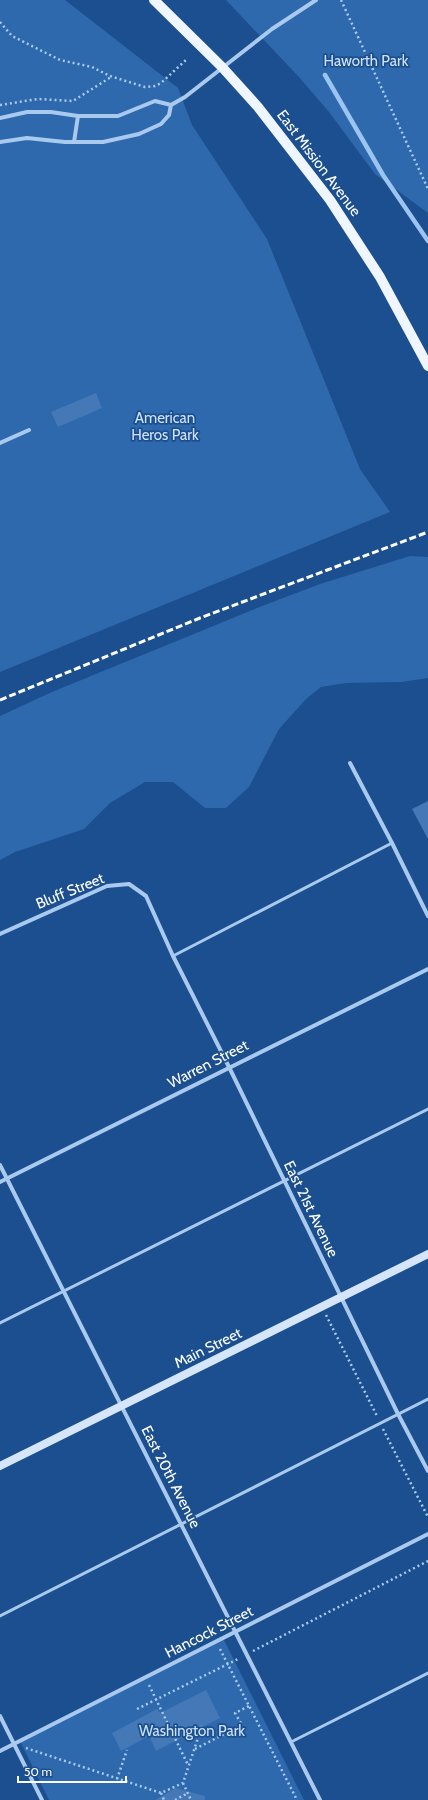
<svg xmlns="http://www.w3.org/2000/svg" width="428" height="1800" font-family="Cabin,sans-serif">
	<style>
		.green { fill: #2e69ad }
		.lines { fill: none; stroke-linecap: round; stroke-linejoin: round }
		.stream { stroke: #9cc4f0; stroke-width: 4.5 }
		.building { fill: #4478b7 }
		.path { stroke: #a9c9ee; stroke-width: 2.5; stroke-dasharray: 2 3; stroke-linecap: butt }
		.lane { stroke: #a9c9ee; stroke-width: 3 }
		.street { stroke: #a9c9ee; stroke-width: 4 }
		.secondary { stroke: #d6e6fa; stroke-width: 8 }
		.primary { stroke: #f0f6ff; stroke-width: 10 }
		.rail { stroke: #fff; stroke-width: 3; stroke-dasharray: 7 3; stroke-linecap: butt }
		.labels { text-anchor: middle; stroke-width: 3.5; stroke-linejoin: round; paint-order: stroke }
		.park-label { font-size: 15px; fill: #cfe3fa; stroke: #1b4f8f }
		.street-label { font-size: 15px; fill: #fff; stroke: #1b4f8f }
	</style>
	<rect width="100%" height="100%" fill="#1b4f8f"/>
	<!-- green -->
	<path class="green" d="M0,0H65L178,88L192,125L267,239L360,469L390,512L0,672Z
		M226,0H428V213L375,174L329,112L298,76Z
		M410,556L428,557V678L402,682L346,683L321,687L306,699L279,729L249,787L226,808H205L173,782H145L110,803L84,829L15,852L0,860V716L52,692L262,606L320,584Z
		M223,1638L304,1800H49L20,1741Z"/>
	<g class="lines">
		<!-- stream -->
		<path class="stream" d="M325,75L383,175L428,241"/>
	</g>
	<!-- building -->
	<path class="building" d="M96,393L102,408L58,427L51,412Z
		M428,801V839L412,809Z
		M206,1690L220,1718L156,1751L149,1736L121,1751L112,1733L157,1709L160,1713Z
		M176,1788L205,1796V1800H155Z"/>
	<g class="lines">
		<!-- path -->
		<path class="path" d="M341,0L428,189
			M0,22L12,36L60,60L92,67L110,76L145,87L155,86L161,83L186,60
			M0,105L38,99L73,101L111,77
			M326,1315L377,1416
			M383,1429L428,1517
			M220,1649L297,1800
			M253,1651L428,1561
			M149,1685L188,1765
			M137,1709L240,1658
			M26,1748L161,1793L183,1783L202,1726
			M195,1749L242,1725L235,1713L249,1706
			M117,1779L127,1750
			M183,1783L191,1800
			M161,1793L164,1800
			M175,1800L188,1793"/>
		<!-- lane -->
		<path class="lane" d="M173,956L392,843
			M0,1323L428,1109
			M0,1616L428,1399
			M291,1742L428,1673"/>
		<!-- street -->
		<path class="street" d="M0,118L27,112H51L78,116H118L155,101L171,105L185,97L272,29L316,0
			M0,142L27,138L65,142H103L139,134L161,124L169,115L171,105
			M74,142L78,116
			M0,443L29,430
			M350,763L392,843L428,916
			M0,934L107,886L129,884L146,896L173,956L229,1067L398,1414L428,1471
			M0,1165L320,1800
			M0,1182L428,969
			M0,1716L42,1800
			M0,1751L428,1534"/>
		<!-- secondary -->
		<path class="secondary" d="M0,1466L428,1254"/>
		<!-- primary -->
		<path class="primary" d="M154,0L222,67L258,107L330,200L380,277L428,366"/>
		<!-- rail -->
		<path class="rail" d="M0,700L200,618L428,532"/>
	</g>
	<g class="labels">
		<!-- park labels -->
		<g class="park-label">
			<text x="366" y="66">Haworth Park</text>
			<text x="165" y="423">American<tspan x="165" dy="17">Heros Park</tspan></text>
			<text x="192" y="1736">Washington Park</text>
		</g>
		<!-- street labels -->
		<g class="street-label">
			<text transform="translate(319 163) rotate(53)" y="5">East Mission Avenue</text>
			<text transform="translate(70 891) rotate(-22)" y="5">Bluff Street</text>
			<text transform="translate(208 1064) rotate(-27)" y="5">Warren Street</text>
			<text transform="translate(311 1209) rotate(64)" y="5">East 21st Avenue</text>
			<text transform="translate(208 1348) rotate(-26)" y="5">Main Street</text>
			<text transform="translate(171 1477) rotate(63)" y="5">East 20th Avenue</text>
			<text transform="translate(209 1632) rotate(-27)" y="5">Hancock Street</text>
		</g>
	</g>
	<!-- scale -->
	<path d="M18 1776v6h108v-6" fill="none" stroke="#ffffff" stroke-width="2"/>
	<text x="24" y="1776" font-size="12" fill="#ffffff" stroke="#1b4f8f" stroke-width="3" paint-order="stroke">50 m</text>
</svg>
